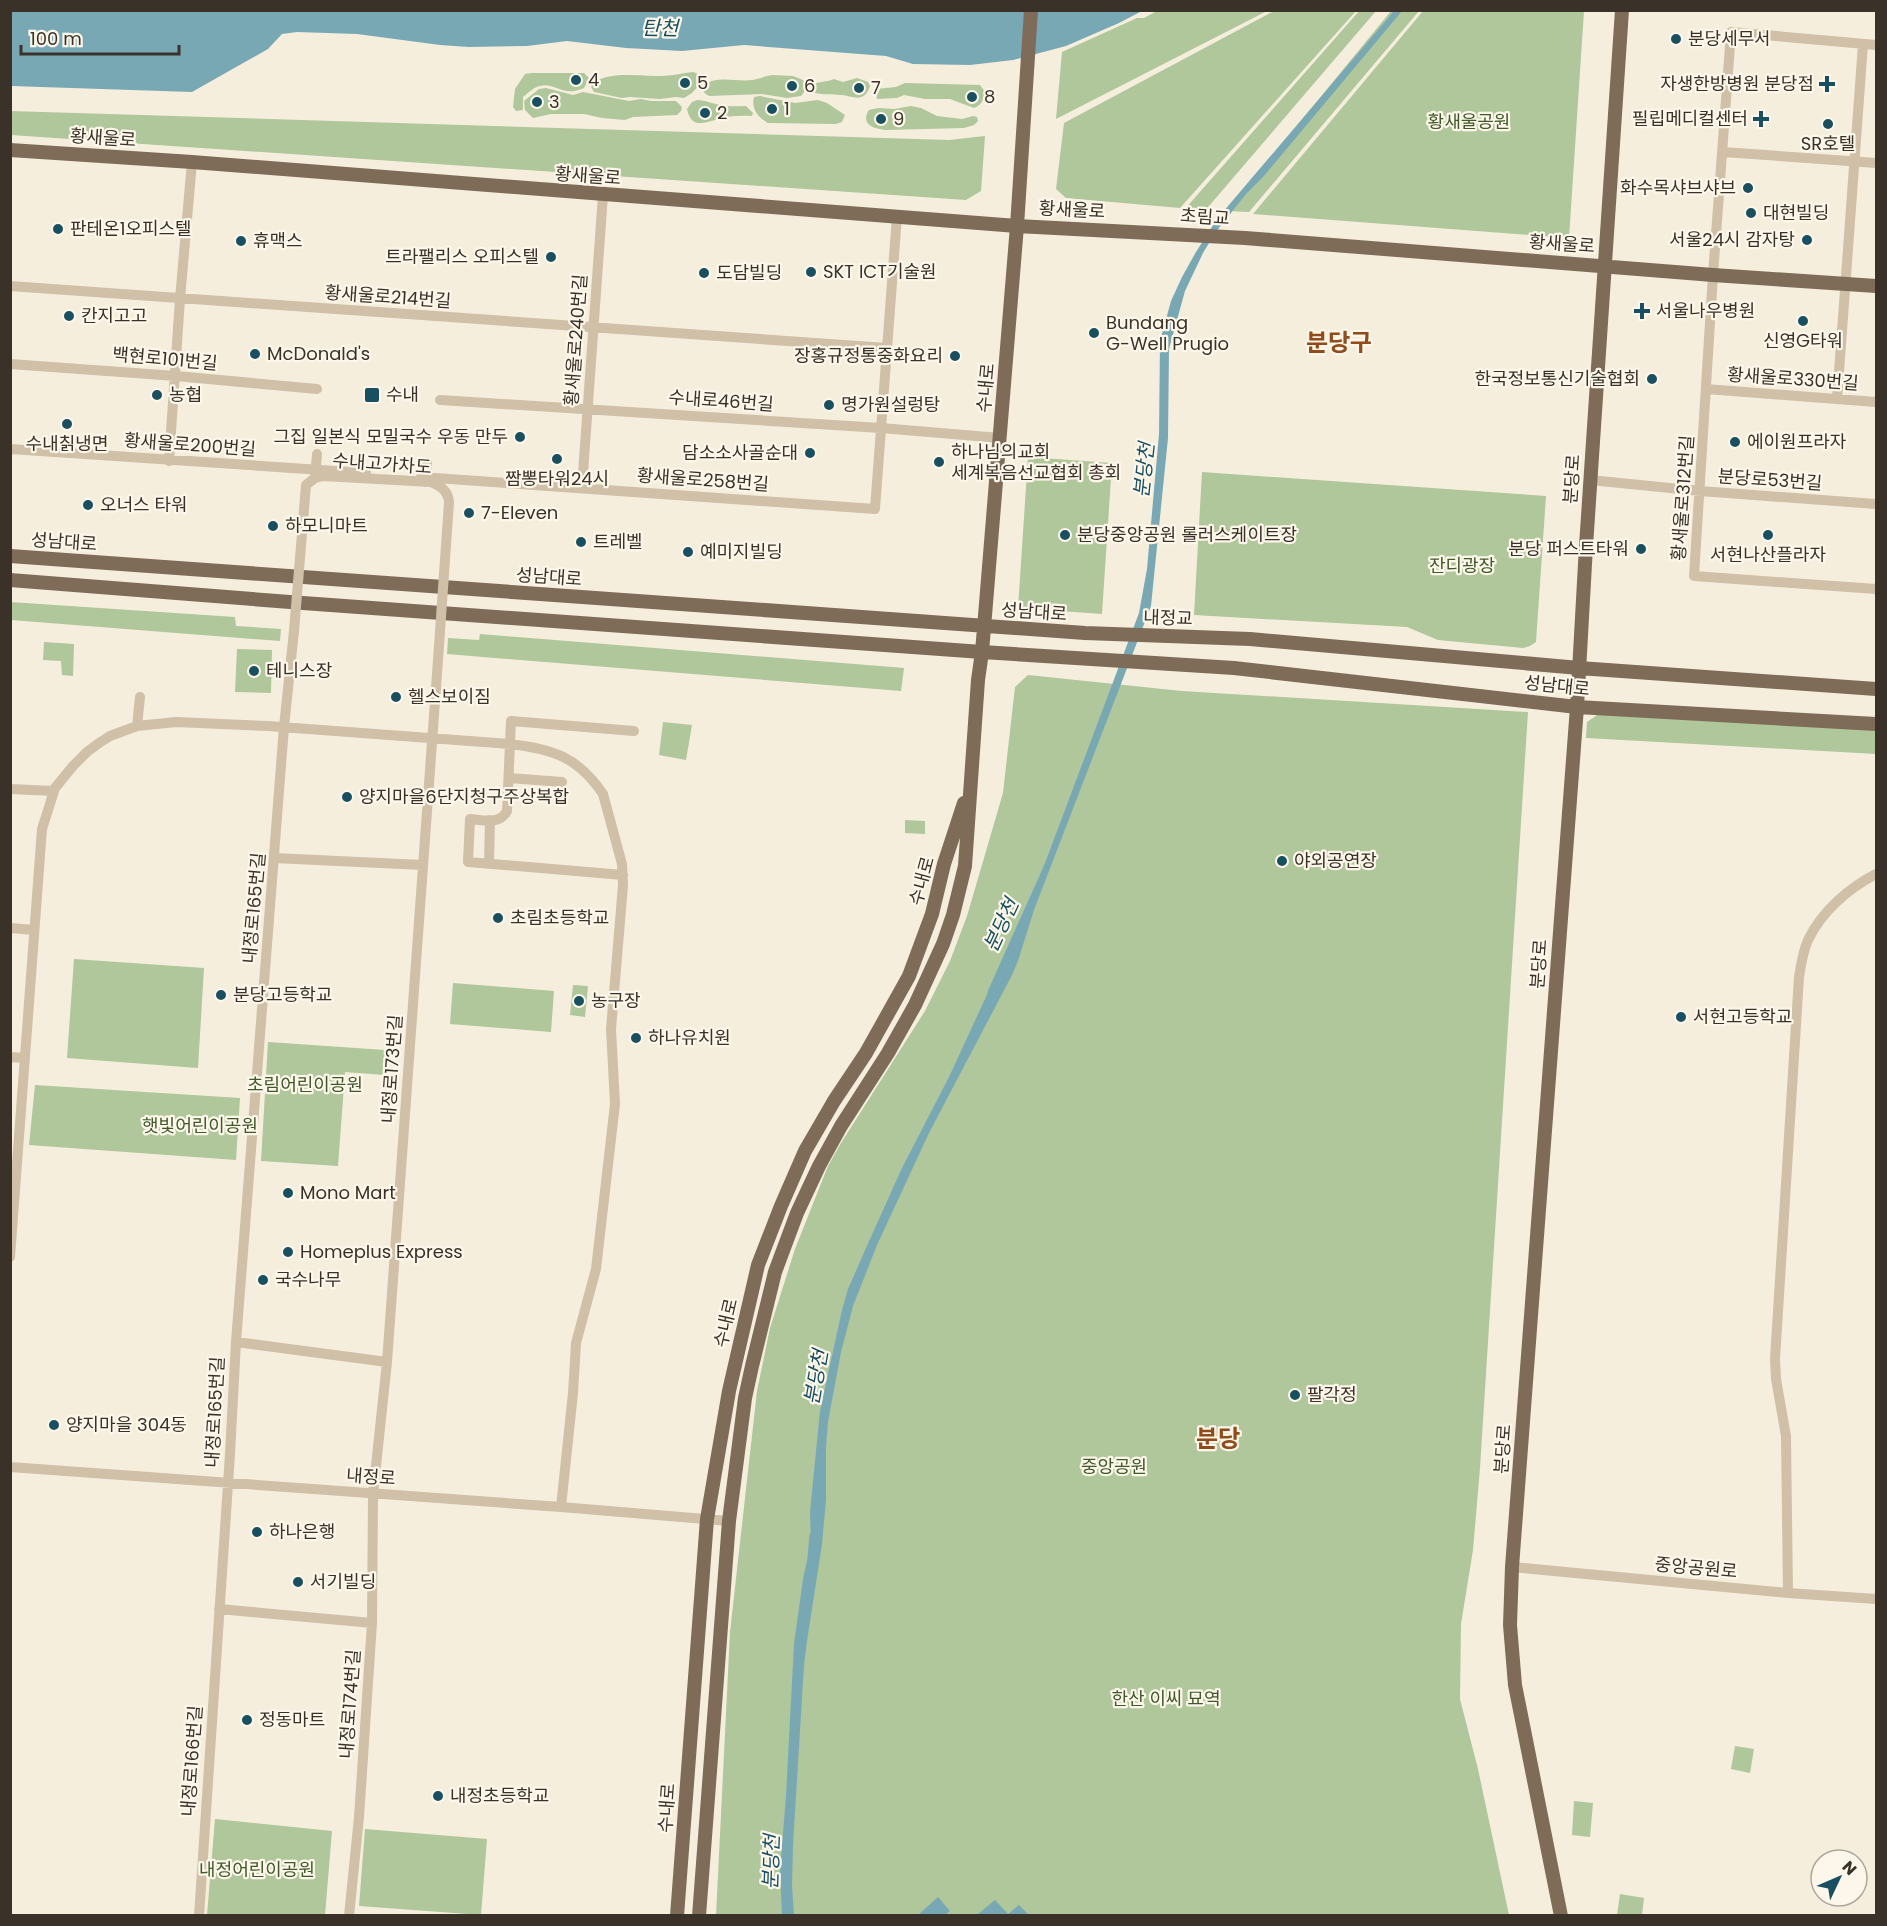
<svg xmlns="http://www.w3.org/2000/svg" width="1887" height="1926" font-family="Poppins,'Noto Sans KR',sans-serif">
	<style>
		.green { fill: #b0c69b }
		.water { fill: #79a8b5 }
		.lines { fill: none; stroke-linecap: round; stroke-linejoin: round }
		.stream { stroke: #79a8b5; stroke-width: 3 }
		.minor { stroke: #cfc0a7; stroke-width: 10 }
		.major { stroke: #7e6b58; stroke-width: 14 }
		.minor-bridge { stroke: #cfc0a7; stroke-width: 10 }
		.poi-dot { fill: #195061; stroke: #fcf7ea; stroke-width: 2 }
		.labels { text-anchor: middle; stroke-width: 4.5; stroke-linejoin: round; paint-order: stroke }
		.poi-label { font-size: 18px; fill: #3a3128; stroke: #fcf7ea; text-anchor: start }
		.park-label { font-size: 18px; fill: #405b29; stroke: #fcf7ea }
		.street-label { font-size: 18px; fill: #3a3128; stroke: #fcf7ea }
		.water-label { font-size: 20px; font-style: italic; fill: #195061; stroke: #fcf7ea }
		.district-label { font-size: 24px; font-weight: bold; fill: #924b19; stroke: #fcf7ea }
	</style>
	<rect width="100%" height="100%" fill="#f5eedd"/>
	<!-- green -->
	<path class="green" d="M1360,10L1376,11L1203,213L1184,210Z
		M1157,11H1267L1056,119L1062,52L1137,18H1144Z
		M1274,11H1356L1180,208L1066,198L1056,189L1064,123Z
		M1391,11H1419L1249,212L1227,211Z
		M1423,11H1584L1569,238L1253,214Z
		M693,72L698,74L701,79L700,84L692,93L684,98L676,97L660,99L630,97L622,98L594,92L591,87C602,69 643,77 661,76C672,76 682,73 693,72Z
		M532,73H584L589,78L584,88C562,98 556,82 540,86C534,87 528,93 523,97V110L516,111L513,107L515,89L525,74Z
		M772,75L793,76L803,80L806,84L807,88L801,96L787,98L762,94L709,96C704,93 702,91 704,85C718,75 736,82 752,80C759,79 765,76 772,75Z
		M857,78L868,82L870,86C864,104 853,96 841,95C832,94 824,95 815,93L812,89V85C819,81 827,82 834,79L843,82Z
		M905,83L980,85L985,92C984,99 982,105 974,108L950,99H925L904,95L897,98L877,99L876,89L896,87Z
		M546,88L573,95L583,92L629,101L641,99L651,101H676L682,107L681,111L677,115L633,117L625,120L602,118L584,114H551L533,118L525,110L524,101L539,89Z
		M760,96L795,103L818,100L827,103L845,115L842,122L836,124L768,123C758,117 751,109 754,97Z
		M697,100C706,100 712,104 721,105C729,107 737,106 746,106L753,113L752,116C741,115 728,116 718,119C704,123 691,129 687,109L692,102Z
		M911,106L921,108L937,116L962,119L973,116L977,117L978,121L974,125L964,128L886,130C873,129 860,124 869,110L878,108L894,109Z
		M10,111L949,140L985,136L981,191L966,200L11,135Z
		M1028,457L1112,463L1102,614L1018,608Z
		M1202,472L1546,496L1536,642L1530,646L1523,648L1438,640L1407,627L1194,615Z
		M10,602L235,617L236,626L281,629L280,641L11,620Z
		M480,634L904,668L901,691L447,654L448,638L479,640Z
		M44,642L74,644L73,676L62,675L61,661L43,660Z
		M237,649L272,650L271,693L235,692Z
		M1028,675L1182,691L1528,712L1480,1468L1473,1550L1461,1624L1460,1699L1478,1769L1509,1915L716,1916L730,1632L757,1391L770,1328L795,1249L828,1166L841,1143L925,1011L950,961L967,916L1003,793L1015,687Z
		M1600,713L1876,729V754L1586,738L1587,722Z
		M663,722L692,725L686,760L659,755Z
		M905,820L925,821V834L905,833Z
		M74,959L204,968L198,1068L67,1058Z
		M453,983L554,991L551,1032L450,1024Z
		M573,985L588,986L585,1017L570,1015Z
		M268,1042L385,1050L384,1075L345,1072L338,1166L261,1161Z
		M35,1085L240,1098L236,1160L29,1145Z
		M1735,1746L1754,1749L1750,1773L1731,1769Z
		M1574,1801L1593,1803L1590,1837L1572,1835Z
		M215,1819L332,1831L325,1915H207Z
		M365,1829L487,1839L481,1915L359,1906Z
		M1620,1894L1644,1898L1642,1915H1617Z"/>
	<!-- water -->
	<path class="water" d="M11,11H1142L1119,23L1066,46L1013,60L970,65L913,64L886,56L744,45L682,51L626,48L567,41L527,46L469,47L440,45L357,34L297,32L282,34L268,49L192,92L11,86Z
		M1394,11H1402L1263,177L1246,194L1215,233L1203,253L1185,291L1169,349L1168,438L1151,606L1034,910L1018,961L1012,975L929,1133L877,1245L853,1306L841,1352L828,1422L826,1446V1500L822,1544L807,1641L804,1665L793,1845L792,1885L794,1915L782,1916L780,1870L786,1796L794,1644L803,1579L811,1543L810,1512L820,1411L842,1310L848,1289L870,1239L902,1168L949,1077L1033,895L1139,613L1147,569L1159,434L1160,341L1171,301L1182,277L1196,252L1217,219Z
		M938,1897L950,1911L945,1915H918Z
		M995,1900L1008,1914L1019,1905L1029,1915H979L978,1914Z"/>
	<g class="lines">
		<!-- stream -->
		<path class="stream" d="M989,992L1045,867
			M809,1558L811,1535"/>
		<!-- minor -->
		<path class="minor" d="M1876,45L1731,32L1713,275L1694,576L1876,589
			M1723,152L1876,163
			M10,286L887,348
			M10,364L176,376L317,389
			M1706,389L1876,402
			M1837,399L1863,44
			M440,400L881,428L1000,438
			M10,449L366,473
			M169,461L180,299L192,162
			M421,477L875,509L897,216
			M1590,480L1700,491L1876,504
			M582,487L603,195
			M137,726L140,697
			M509,778L562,782
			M10,789L54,791
			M274,858L423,865
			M489,863L490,820
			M623,875L468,862L470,819C483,820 500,825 507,811L511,721L634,731
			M10,928L34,930
			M10,1057L25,1058
			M10,1257L42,829L55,788L73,766L87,752L99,743L110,736L137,726L176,722L268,726L510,744C553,749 578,757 603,794L622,864L623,885L611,1029L615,1104L596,1269L576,1343L573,1393L561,1507
			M236,1342L387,1362
			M10,1467L561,1507L729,1521
			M1512,1567L1788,1593L1876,1599
			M1788,1593L1786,1436L1776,1379L1775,1359L1799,977C1801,964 1803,951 1808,940C1822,911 1849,888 1876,874
			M219,1609L372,1623
			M199,1916L230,1454L236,1342L284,727L294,631
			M349,1916L359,1817L372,1623L373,1494L387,1362L439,646"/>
		<!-- major -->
		<path class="major" d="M10,150L192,162L1017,226L1245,238L1713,275L1876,286
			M10,556L1085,633L1250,639L1579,668L1876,689
			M10,580L303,603L982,652L1234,668L1577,707L1876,724
			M677,1916L707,1519L729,1391L758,1265L781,1206L805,1151L834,1101L866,1053L909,976L932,914L944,864L964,803
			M699,1916L729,1521L745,1398L752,1366L775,1272L797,1213L819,1166L841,1126L888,1053L915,1005L943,944L953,915L965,866L978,680L982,652L1017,226L1031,10
			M1561,1916L1515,1685L1510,1625L1512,1567L1577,707L1586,546L1622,10"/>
		<!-- minor-bridge -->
		<path class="minor-bridge" d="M315,478L317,454
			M425,482L427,462
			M294,631L306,485L315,478L323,476L431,482C441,486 448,491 449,502L439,646"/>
	</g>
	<!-- markers -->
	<g class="poi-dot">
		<circle cx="1676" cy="39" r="6"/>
		<circle cx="576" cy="80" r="6"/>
		<circle cx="685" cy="83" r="6"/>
		<path d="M1824 75h6v6h6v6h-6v6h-6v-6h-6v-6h6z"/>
		<circle cx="792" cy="86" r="6"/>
		<circle cx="859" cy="88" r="6"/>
		<circle cx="972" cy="97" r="6"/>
		<circle cx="537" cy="102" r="6"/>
		<circle cx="772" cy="109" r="6"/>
		<circle cx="705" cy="113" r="6"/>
		<circle cx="881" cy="119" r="6"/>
		<path d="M1758 110h6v6h6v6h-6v6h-6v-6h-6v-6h6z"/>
		<circle cx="1828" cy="124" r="6"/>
		<circle cx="1748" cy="188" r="6"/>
		<circle cx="1751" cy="213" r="6"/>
		<circle cx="58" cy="229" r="6"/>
		<circle cx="1807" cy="240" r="6"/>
		<circle cx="241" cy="241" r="6"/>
		<circle cx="551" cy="257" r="6"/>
		<circle cx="811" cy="272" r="6"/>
		<circle cx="704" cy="273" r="6"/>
		<path d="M1639 302h6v6h6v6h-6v6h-6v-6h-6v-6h6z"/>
		<circle cx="69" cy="316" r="6"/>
		<circle cx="1803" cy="321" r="6"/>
		<circle cx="1094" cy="333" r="6"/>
		<circle cx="255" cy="354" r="6"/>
		<circle cx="955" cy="356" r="6"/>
		<circle cx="1652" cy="379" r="6"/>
		<circle cx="157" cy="395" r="6"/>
		<rect x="364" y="387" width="16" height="16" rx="3"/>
		<circle cx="829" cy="405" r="6"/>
		<circle cx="67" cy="424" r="6"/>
		<circle cx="520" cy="437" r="6"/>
		<circle cx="1735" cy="442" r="6"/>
		<circle cx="810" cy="453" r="6"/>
		<circle cx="557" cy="459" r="6"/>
		<circle cx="939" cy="462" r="6"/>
		<circle cx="88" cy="505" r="6"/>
		<circle cx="469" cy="513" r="6"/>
		<circle cx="273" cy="526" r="6"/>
		<circle cx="1065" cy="535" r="6"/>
		<circle cx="1768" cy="535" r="6"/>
		<circle cx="581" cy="542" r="6"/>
		<circle cx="1641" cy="549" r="6"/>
		<circle cx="688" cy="552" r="6"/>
		<circle cx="254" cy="671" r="6"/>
		<circle cx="396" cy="697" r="6"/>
		<circle cx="347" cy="797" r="6"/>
		<circle cx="1282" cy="861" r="6"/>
		<circle cx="498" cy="918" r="6"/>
		<circle cx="221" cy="995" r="6"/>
		<circle cx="579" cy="1001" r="6"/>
		<circle cx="1681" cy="1017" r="6"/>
		<circle cx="636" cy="1038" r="6"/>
		<circle cx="288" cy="1193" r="6"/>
		<circle cx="288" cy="1252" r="6"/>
		<circle cx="263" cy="1280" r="6"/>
		<circle cx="1295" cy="1395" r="6"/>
		<circle cx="54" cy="1425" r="6"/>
		<circle cx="257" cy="1532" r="6"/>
		<circle cx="298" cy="1582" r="6"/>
		<circle cx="247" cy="1720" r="6"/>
		<circle cx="438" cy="1796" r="6"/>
	</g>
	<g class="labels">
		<!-- poi labels -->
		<g class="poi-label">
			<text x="1688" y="45">분당세무서</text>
			<text x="588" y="86">4</text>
			<text x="697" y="89">5</text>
			<text x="1814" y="90" text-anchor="end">자생한방병원 분당점</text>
			<text x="804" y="92">6</text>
			<text x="871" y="94">7</text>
			<text x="984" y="103">8</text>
			<text x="549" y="108">3</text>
			<text x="784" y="115">1</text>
			<text x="717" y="119">2</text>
			<text x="893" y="125">9</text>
			<text x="1748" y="125" text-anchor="end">필립메디컬센터</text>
			<text x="1828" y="150" text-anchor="middle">SR호텔</text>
			<text x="1736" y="194" text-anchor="end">화수목샤브샤브</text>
			<text x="1763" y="219">대현빌딩</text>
			<text x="70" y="235">판테온1오피스텔</text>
			<text x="1795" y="246" text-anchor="end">서울24시 감자탕</text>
			<text x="253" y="247">휴맥스</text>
			<text x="539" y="263" text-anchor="end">트라팰리스 오피스텔</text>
			<text x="823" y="278">SKT ICT기술원</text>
			<text x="716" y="279">도담빌딩</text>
			<text x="1656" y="317">서울나우병원</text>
			<text x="81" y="322">칸지고고</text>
			<text x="1106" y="329">Bundang<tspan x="1106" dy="21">G-Well Prugio</tspan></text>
			<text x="1803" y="347" text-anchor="middle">신영G타워</text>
			<text x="267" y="360">McDonald's</text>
			<text x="943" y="362" text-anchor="end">장홍규정통중화요리</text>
			<text x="1640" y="385" text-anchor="end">한국정보통신기술협회</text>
			<text x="169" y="401">농협</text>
			<text x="386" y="401">수내</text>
			<text x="841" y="411">명가원설렁탕</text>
			<text x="508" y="443" text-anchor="end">그집 일본식 모밀국수 우동 만두</text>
			<text x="1747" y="448">에이원프라자</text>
			<text x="67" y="450" text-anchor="middle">수내칡냉면</text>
			<text x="951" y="458">하나님의교회<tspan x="951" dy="21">세계복음선교협회 총회</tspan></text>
			<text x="798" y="459" text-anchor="end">담소소사골순대</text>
			<text x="557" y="485" text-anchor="middle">짬뽕타워24시</text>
			<text x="100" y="511">오너스 타워</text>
			<text x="481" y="519">7-Eleven</text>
			<text x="285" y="532">하모니마트</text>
			<text x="1077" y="541">분당중앙공원 롤러스케이트장</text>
			<text x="593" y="548">트레벨</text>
			<text x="1629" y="555" text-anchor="end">분당 퍼스트타워</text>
			<text x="700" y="558">예미지빌딩</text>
			<text x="1768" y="561" text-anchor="middle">서현나산플라자</text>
			<text x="266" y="677">테니스장</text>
			<text x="408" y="703">헬스보이짐</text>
			<text x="359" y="803">양지마을6단지청구주상복합</text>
			<text x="1294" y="867">야외공연장</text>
			<text x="510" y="924">초림초등학교</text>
			<text x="233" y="1001">분당고등학교</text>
			<text x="591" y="1007">농구장</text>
			<text x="1693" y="1023">서현고등학교</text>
			<text x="648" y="1044">하나유치원</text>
			<text x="300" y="1199">Mono Mart</text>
			<text x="300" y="1258">Homeplus Express</text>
			<text x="275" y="1286">국수나무</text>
			<text x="1307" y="1401">팔각정</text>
			<text x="66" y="1431">양지마을 304동</text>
			<text x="269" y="1538">하나은행</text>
			<text x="310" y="1588">서기빌딩</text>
			<text x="259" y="1726">정동마트</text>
			<text x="450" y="1802">내정초등학교</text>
		</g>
		<!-- park labels -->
		<g class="park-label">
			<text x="1469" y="128">황새울공원</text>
			<text x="1462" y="572">잔디광장</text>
			<text x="305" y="1091">초림어린이공원</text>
			<text x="200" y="1132">햇빛어린이공원</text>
			<text x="1114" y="1473">중앙공원</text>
			<text x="1166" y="1705">한산 이씨 묘역</text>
			<text x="257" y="1876">내정어린이공원</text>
		</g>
		<!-- street labels -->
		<g class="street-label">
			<text transform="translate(103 138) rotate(4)" y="6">황새울로</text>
			<text transform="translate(588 176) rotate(4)" y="6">황새울로</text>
			<text transform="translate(1072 210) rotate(3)" y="6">황새울로</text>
			<text transform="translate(1205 217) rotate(4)" y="6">초림교</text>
			<text transform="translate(1562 244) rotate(4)" y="6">황새울로</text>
			<text transform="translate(388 297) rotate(4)" y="6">황새울로214번길</text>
			<text transform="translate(576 340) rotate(-86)" y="6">황새울로240번길</text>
			<text transform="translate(165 359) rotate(5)" y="6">백현로101번길</text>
			<text transform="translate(1793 379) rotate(4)" y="6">황새울로330번길</text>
			<text transform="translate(986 388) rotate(-85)" y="6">수내로</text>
			<text transform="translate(721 401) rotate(4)" y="6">수내로46번길</text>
			<text transform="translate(190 445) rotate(4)" y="6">황새울로200번길</text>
			<text transform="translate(382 464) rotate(4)" y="6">수내고가차도</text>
			<text transform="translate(1572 479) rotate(-86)" y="6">분당로</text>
			<text transform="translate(703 480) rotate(4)" y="6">황새울로258번길</text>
			<text transform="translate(1770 480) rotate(4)" y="6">분당로53번길</text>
			<text transform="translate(1683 498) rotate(-86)" y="6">황새울로312번길</text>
			<text transform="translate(64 542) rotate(4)" y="6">성남대로</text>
			<text transform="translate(549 577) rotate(4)" y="6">성남대로</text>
			<text transform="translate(1034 612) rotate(4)" y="6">성남대로</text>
			<text transform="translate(1168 618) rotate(2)" y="6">내정교</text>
			<text transform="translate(1557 686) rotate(6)" y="6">성남대로</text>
			<text transform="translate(922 881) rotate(-75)" y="6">수내로</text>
			<text transform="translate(254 908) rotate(-85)" y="6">내정로165번길</text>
			<text transform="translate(1539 964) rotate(-86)" y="6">분당로</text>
			<text transform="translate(392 1069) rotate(-86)" y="6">내정로173번길</text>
			<text transform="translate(726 1323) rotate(-77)" y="6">수내로</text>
			<text transform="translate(215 1412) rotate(-87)" y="6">내정로165번길</text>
			<text transform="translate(1503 1449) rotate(-86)" y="6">분당로</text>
			<text transform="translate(371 1477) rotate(4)" y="6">내정로</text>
			<text transform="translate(1696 1568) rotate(5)" y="6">중앙공원로</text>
			<text transform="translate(350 1704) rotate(-86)" y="6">내정로174번길</text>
			<text transform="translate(192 1761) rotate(-86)" y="6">내정로166번길</text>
			<text transform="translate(667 1808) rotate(-86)" y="6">수내로</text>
		</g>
		<!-- water labels -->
		<g class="water-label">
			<text transform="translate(660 28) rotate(1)" y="7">탄천</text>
			<text transform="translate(1144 470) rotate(-84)" y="7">분당천</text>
			<text transform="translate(1001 925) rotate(-65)" y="7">분당천</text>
			<text transform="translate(816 1377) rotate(-80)" y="7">분당천</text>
			<text transform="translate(771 1862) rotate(-88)" y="7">분당천</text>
		</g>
		<!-- district labels -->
		<g class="district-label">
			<text x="1339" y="351">분당구</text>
			<text x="1218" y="1447">분당</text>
		</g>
	</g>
	<!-- border -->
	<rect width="1887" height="1926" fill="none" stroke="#3a3128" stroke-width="24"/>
	<!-- north arrow -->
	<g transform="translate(1839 1878) rotate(46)"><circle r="28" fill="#fcf7ea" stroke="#aea89c" stroke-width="1.5"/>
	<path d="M0-4.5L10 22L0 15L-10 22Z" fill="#195061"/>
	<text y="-9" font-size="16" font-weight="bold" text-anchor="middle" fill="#3a3128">N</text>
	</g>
	<!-- scale -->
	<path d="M21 45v9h158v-9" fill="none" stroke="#3a3128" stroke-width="3"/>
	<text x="30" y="45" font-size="18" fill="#3a3128" stroke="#fcf7ea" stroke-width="4.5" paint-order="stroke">100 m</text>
</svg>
